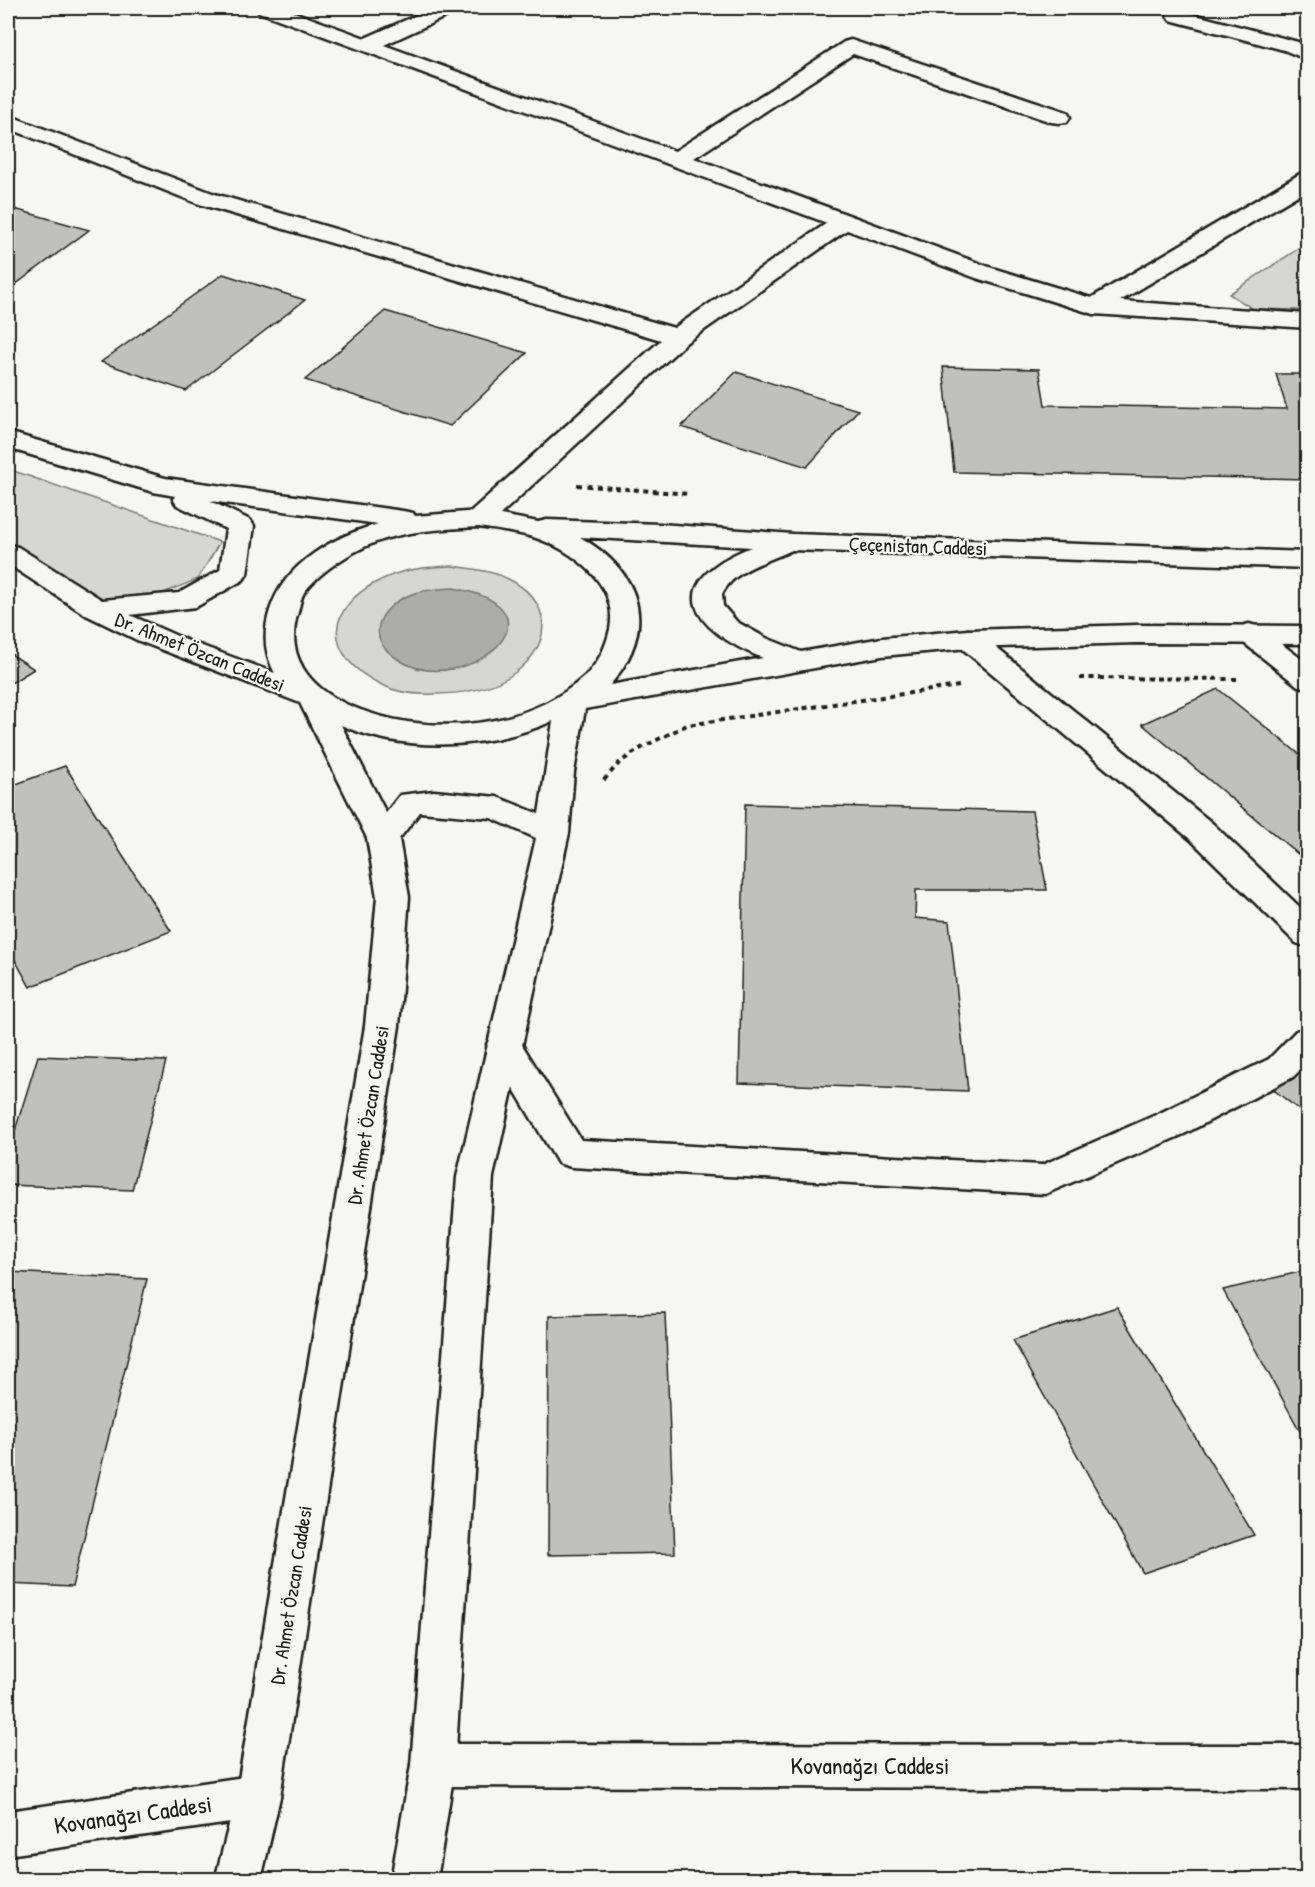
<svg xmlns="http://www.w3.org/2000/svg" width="1315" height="1887" font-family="'Patrick Hand',sans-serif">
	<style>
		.green { fill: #d6d6d2; stroke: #797977; stroke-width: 1.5 }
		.water { fill: #acaca9; stroke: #727271; stroke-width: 1.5 }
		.building { fill: #c0c0bd; stroke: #1c1c1c; stroke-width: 1.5 }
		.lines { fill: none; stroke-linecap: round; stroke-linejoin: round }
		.minor-casing { stroke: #1c1c1c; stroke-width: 5 }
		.major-casing { stroke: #1c1c1c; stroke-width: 5 }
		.path { stroke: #1c1c1c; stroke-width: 4; stroke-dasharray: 5 4.5; stroke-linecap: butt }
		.minor { fill: #f6f6f2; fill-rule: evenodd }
		.major { fill: #f6f6f2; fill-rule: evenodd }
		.labels { text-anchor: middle; stroke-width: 4.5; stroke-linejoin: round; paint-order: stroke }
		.street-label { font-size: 20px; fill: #1c1c1c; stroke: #f6f6f2 }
		.near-street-label { font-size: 24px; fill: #1c1c1c; stroke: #f6f6f2 }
	</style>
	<rect width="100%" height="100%" fill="#f6f6f2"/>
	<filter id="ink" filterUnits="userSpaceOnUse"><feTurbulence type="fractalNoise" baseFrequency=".0167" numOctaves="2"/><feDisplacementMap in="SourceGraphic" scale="12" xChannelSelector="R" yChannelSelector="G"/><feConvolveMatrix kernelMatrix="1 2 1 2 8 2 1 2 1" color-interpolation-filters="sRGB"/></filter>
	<g filter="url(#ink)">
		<!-- green -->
		<path class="green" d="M1307,243V310L1253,309L1229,294Z
			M8,469L220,542L198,579L161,594L103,604L8,543Z
			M452,566C474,569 495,571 514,582C555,606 550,649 513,674C492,689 461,694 435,694C417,695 398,693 382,685C320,655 324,605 385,578C406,568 430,567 452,566Z"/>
		<!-- water -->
		<path class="water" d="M453,588C575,609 464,701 399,660C363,638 378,607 412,594C426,589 439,589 453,588Z"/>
		<!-- building -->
		<path class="building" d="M11,208L89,230L8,290V210Z
			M223,274L305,300L186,391L101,362Z
			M385,311L527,353L450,426L305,380Z
			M943,367L1039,369L1045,405L1287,409L1276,374H1308V479L954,472Z
			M736,372L858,410L807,467L681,427Z
			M8,652L34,669L8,685Z
			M1218,689L1308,761V857L1304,859L1142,724Z
			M65,766L171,931L30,987L8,947V787Z
			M745,804L1032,811L1047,890H916L915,918L949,921L968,1091L739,1083Z
			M38,1056L166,1061L132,1190L8,1185V1153Z
			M1308,1061V1117L1269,1086Z
			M1308,1270V1434L1302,1435L1223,1290Z
			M8,1272L147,1279L72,1587L8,1584Z
			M1117,1307L1254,1535L1143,1573L1013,1340Z
			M665,1313L675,1553L548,1555L549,1316Z"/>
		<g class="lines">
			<defs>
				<path id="minor" d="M256,8H283L365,38L433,8H459L456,12L384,45L675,151L844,42L851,40L1067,112L1070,117L1067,122L1059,123L1051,122L853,54L694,158L992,268L1091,298L1300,174L1308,172V189L1120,301L1308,314V328L1094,314L976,278L847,230L687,342L489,525L479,527L469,525L465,519L469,513L661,340L199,204L8,128V115L215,194L674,328L827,223L259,12Z
					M1177,10L1298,42L1308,46V60L1284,50L1170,20L1167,16L1170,12Z
					M1249,624L1259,627L1308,664V688L1298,686L1239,639L1235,633L1239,627Z
					M968,630L978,633L1212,823L1308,915V947L1296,943L1190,839L958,645L954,639L958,633Z
					M1308,1027V1062L1293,1077L1184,1134L1045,1194L571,1167L558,1163L487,1044L492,1035L504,1031L516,1035L581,1140L1042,1165L1158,1114L1269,1059L1296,1031Z
					M433,1744L1308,1745V1789L433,1786L417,1780L411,1765L417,1750Z
					M258,1775L274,1781L280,1797L274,1813L258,1819L8,1855V1811Z"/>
				<path id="major" d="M8,432L165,478L403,511L413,513L415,516L479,511L538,522L547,520L660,524L793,534L1308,552V568L792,550C768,562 735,568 722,594L723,606L737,622L766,638L801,652L882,638L968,630L1137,625L1308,626V644L1137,643L968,648L882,656L585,709L574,772L569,833L493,1177L455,1765L437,1880H391L411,1765L457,1177L536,838L491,818L420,812L399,839L409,897L399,1026L280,1797L261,1880H215L236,1797L365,1026L377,897L367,838L300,703L139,641L86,615L8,564V545L18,547L102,600L179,593L220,570L226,529L177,505L173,499L175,496L153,492L8,448ZM210,501L378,524C333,537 285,563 270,610C263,632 264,653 275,673L186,640L130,615L196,607L243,580L247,574L254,526L250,520ZM479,527C497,530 515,532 533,537C571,549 619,583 610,629C606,647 598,664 584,677C523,732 421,737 348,705C309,687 284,656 298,612C300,605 301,596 305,591C323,569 351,552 376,542C408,530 445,529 479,527ZM580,537L751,547C661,583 690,629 763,658L610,685C658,629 643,573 580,537ZM553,721L539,814L497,797L434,791L400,795L386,813L341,725C405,754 489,749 553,721Z"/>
			</defs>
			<!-- minor casing -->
			<use href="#minor" class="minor-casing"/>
			<!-- major casing -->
			<use href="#major" class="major-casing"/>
			<!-- path -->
			<path class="path" d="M577,485L689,494
				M1080,678L1241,679
				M604,780L620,762L643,747L687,725L959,686"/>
			<!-- minor -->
			<use href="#minor" class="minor"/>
			<!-- major -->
			<use href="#major" class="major"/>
		</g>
	</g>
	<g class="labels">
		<!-- street labels -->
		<g class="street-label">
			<text transform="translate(918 546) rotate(2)" y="7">Çeçenistan Caddesi</text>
			<text transform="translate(200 652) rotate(22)" y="7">Dr. Ahmet Özcan Caddesi</text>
			<text transform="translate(368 1115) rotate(-81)" y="7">Dr. Ahmet Özcan Caddesi</text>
			<text transform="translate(291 1595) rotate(-81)" y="7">Dr. Ahmet Özcan Caddesi</text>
		</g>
		<!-- near-street labels -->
		<g class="near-street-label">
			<text x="870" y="1774">Kovanağzı Caddesi</text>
			<text transform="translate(133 1815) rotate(-8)" y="8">Kovanağzı Caddesi</text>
		</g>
	</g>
	<!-- margin -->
	<rect width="1315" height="1887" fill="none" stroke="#f6f6f2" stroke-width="30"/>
	<rect x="15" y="15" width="1285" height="1857" fill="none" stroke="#1c1c1c" stroke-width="2" filter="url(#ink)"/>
</svg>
